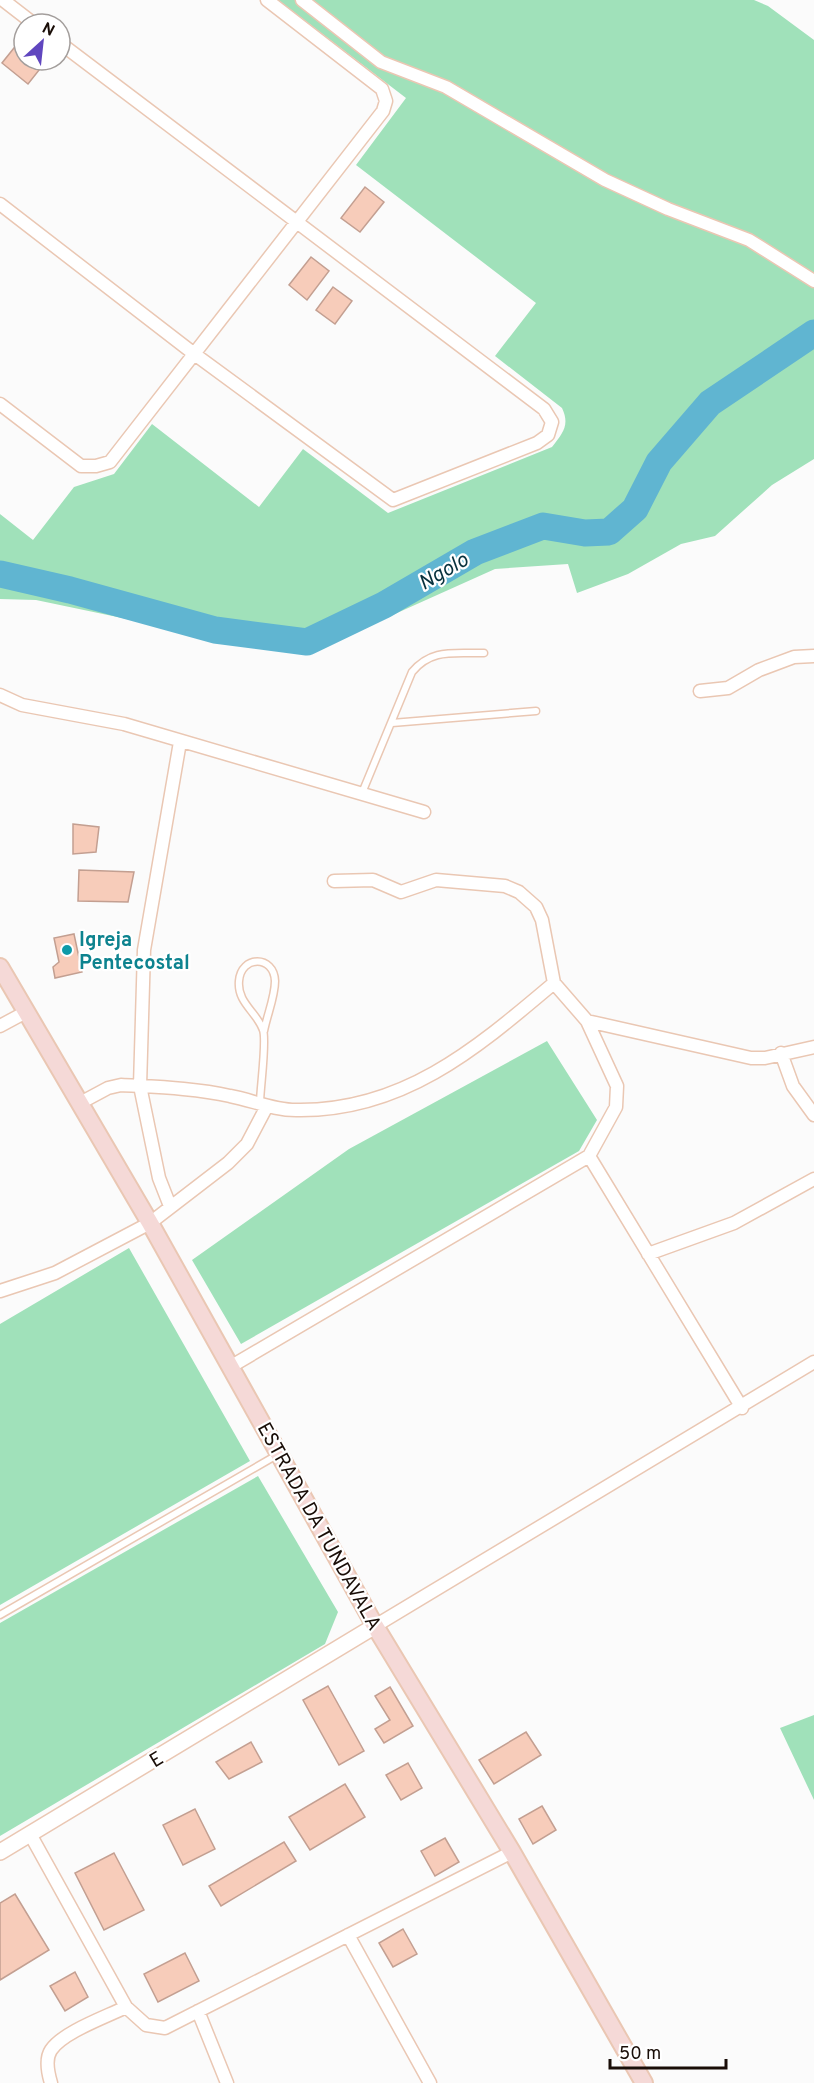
<svg xmlns="http://www.w3.org/2000/svg" width="814" height="2083" font-family="Overpass,sans-serif">
	<style>
		.green { fill: #a0e1ba }
		.lines { fill: none; stroke-linecap: round; stroke-linejoin: round }
		.river { stroke: #60b5d1; stroke-width: 27 }
		.building { fill: #f7ccba; stroke: #c39f91; stroke-width: 1.5 }
		.service-casing { stroke: #eac7b3; stroke-width: 9 }
		.minor-casing { stroke: #eac7b3; stroke-width: 15 }
		.tertiary-casing { stroke: #eac7b3; stroke-width: 18 }
		.secondary-casing { stroke: #eac7b3; stroke-width: 20 }
		.service { stroke: #fff; stroke-width: 6 }
		.minor { stroke: #fff; stroke-width: 12 }
		.tertiary { stroke: #fff; stroke-width: 15 }
		.secondary { stroke: #f5d9d7; stroke-width: 16 }
		.culture-dot { fill: #0f9aa8; stroke: #fff; stroke-width: 2 }
		.labels { text-anchor: middle; stroke-width: 4.5; stroke-linejoin: round; paint-order: stroke }
		.culture-label { font-size: 20px; font-weight: bold; fill: #0d838f; stroke: #fff; text-anchor: start }
		.street-label { font-size: 20px; fill: #190d07; stroke: #fff }
		.water-label { font-size: 21px; font-style: italic; fill: #07313d; stroke: #fff }
	</style>
	<rect width="100%" height="100%" fill="#fbfbfb"/>
	<!-- green -->
	<path class="green" d="M278,0H754L768,6L814,40V459L772,485L715,536L681,544L628,574L577,593L568,564L495,569L328,644L300,651L256,646L36,600L0,599V514L33,540L74,487L114,474L152,424L259,507L303,449L388,513L552,447C563,433 570,425 562,408L495,356L536,303L356,165L406,98Z
		M547,1041L597,1120L579,1151L241,1344L192,1260L349,1149Z
		M129,1248L250,1461L0,1605V1324Z
		M258,1476L338,1612L325,1644L0,1836V1623Z
		M814,1715V1800L780,1728Z"/>
	<g class="lines">
		<!-- river -->
		<path class="river" d="M0,574L70,590L215,630L307,642L384,605L475,552L543,526L585,533L609,532L635,509L659,462L710,403L814,333"/>
	</g>
	<!-- building -->
	<path class="building" d="M22,38L24,60H47L28,84L2,63Z
		M365,187L384,202L360,232L341,218Z
		M311,257L329,271L307,300L289,285Z
		M333,287L352,301L335,324L316,310Z
		M73,824L99,827L96,852L73,854Z
		M79,870L134,872L128,902L78,901Z
		M74,934L82,972L55,978L53,967L59,962L54,938Z
		M328,1686L364,1751L339,1765L303,1700Z
		M390,1687L413,1726L384,1743L375,1729L390,1720L375,1696Z
		M526,1732L541,1755L494,1784L479,1760Z
		M251,1742L262,1762L229,1779L216,1762Z
		M408,1763L422,1788L401,1800L386,1775Z
		M345,1784L365,1817L310,1850L289,1817Z
		M542,1806L556,1830L533,1844L519,1819Z
		M195,1809L215,1849L183,1865L163,1825Z
		M445,1838L459,1862L435,1876L421,1851Z
		M284,1842L296,1861L221,1906L209,1886Z
		M114,1853L144,1910L104,1930L75,1873Z
		M15,1894L49,1950L0,1980V1903Z
		M403,1929L417,1954L393,1967L379,1943Z
		M185,1953L199,1981L158,2002L144,1974Z
		M75,1972L88,1997L65,2011L50,1986Z"/>
	<g class="lines">
		<defs>
			<path id="service" d="M392,723L536,711
				M362,793L412,672C432,648 454,654 484,653
				M260,1103C260,1089 267,1041 263,1030C257,1012 237,1003 239,981C241,955 274,955 275,981C275,997 267,1015 264,1031
				M0,1615L277,1455"/>
			<path id="minor" d="M3,0L34,24
				M302,0L381,62L446,87L605,180L668,209L749,240L814,281
				M0,204L193,353L393,500L537,443L548,435L552,422L544,409L60,43
				M0,404L81,466H96L110,462L383,111L386,101L382,89L267,0
				M700,691L728,688L759,670L794,657L814,656
				M0,695L22,705L124,724L424,812
				M334,881L373,880L401,892L436,880L505,886L519,892L536,907L542,920L554,983L587,1021L617,1086L616,1107L589,1156
				M587,1021L751,1058H765L814,1047
				M0,1026L26,1012
				M781,1053L793,1086L814,1115
				M80,1103L108,1088L121,1085C156,1087 195,1088 230,1096C252,1100 273,1110 296,1110C403,1112 477,1048 554,983
				M170,1206L159,1178L140,1086L144,950L180,742
				M648,1254L734,1223L814,1179
				M0,1291L55,1273L150,1223L228,1163L247,1144L267,1106
				M230,1367L589,1156L742,1408
				M375,1626L814,1362
				M30,1834L126,2007L146,2025L165,2028L512,1852
				M348,1935L430,2083
				M198,2011L227,2083
				M51,2083C48,2073 45,2059 51,2050C63,2032 106,2017 126,2007"/>
			<path id="tertiary" d="M0,1852L375,1626"/>
			<path id="secondary" d="M0,967L150,1223L375,1626L512,1852L644,2083"/>
		</defs>
		<!-- service casing -->
		<use href="#service" class="service-casing"/>
		<!-- minor casing -->
		<use href="#minor" class="minor-casing"/>
		<!-- tertiary casing -->
		<use href="#tertiary" class="tertiary-casing"/>
		<!-- secondary casing -->
		<use href="#secondary" class="secondary-casing"/>
		<!-- service -->
		<use href="#service" class="service"/>
		<!-- minor -->
		<use href="#minor" class="minor"/>
		<!-- tertiary -->
		<use href="#tertiary" class="tertiary"/>
		<!-- secondary -->
		<use href="#secondary" class="secondary"/>
	</g>
	<!-- markers -->
	<circle class="culture-dot" cx="67" cy="950" r="6"/>
	<g class="labels">
		<!-- culture labels -->
		<g class="culture-label">
			<text x="79" y="946">Igreja<tspan x="79" dy="23">Pentecostal</tspan></text>
		</g>
		<!-- street labels -->
		<g class="street-label">
			<text transform="translate(320 1526) rotate(61)" y="7">ESTRADA DA TUNDAVALA</text>
			<text transform="translate(156 1759) rotate(-31)" y="7">E</text>
		</g>
		<!-- water labels -->
		<g class="water-label">
			<text transform="translate(443 571) rotate(-30)" y="7">Ngolo</text>
		</g>
	</g>
	<!-- north arrow -->
	<g transform="translate(42 42) rotate(27)"><circle r="28" fill="#ffffff" stroke="#a39e9c" stroke-width="1.5"/>
	<path d="M0-4.5L10 22L0 15L-10 22Z" fill="#6046bf"/>
	<text y="-9" font-size="16" font-weight="bold" text-anchor="middle" fill="#190d07">N</text>
	</g>
	<!-- scale -->
	<path d="M610 2059v9h116v-9" fill="none" stroke="#190d07" stroke-width="3"/>
	<text x="619" y="2059" font-size="18" fill="#190d07" stroke="#ffffff" stroke-width="4.5" paint-order="stroke">50 m</text>
</svg>
